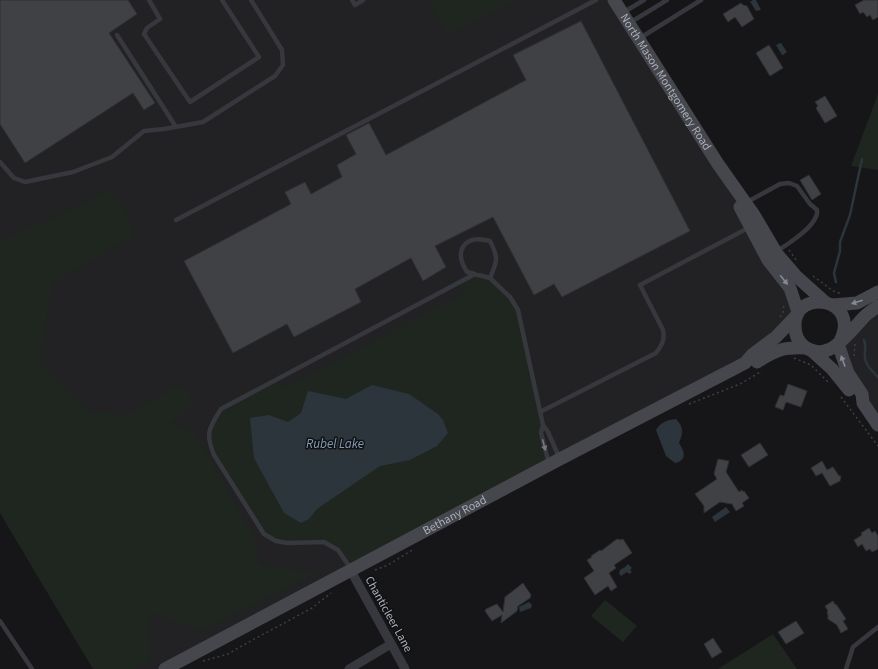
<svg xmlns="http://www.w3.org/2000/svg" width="878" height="669" font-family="'Source Sans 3',sans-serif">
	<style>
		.built { fill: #222225 }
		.green { fill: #1e261f }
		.water { fill: #2c353c }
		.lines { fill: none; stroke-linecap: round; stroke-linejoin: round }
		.stream { stroke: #2c353c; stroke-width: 2.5 }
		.building { fill: #404145; stroke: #303034 }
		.path { stroke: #3d3f44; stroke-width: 1.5; stroke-dasharray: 2 3; stroke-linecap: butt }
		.lane { stroke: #37383d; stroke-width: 4.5 }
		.street { stroke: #37383d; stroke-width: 9 }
		.secondary { stroke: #45474d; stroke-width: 13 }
		.oneway { fill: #858993 }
		.oneway2 { fill: #757881 }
		.labels { text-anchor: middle; stroke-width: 3; stroke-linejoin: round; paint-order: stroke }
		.street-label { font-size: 12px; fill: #a8adb8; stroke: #111113 }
		.water-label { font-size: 13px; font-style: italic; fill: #7f9bb3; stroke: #111113 }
	</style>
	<rect width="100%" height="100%" fill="#161618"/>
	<!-- built -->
	<path class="built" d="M0,0H614L718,164L797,315L772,341L165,669H93L0,513Z
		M878,309V425L840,341Z"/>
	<!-- green -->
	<path class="green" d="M428,0H518L448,33Z
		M878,94V170L851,166Z
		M111,190L128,217L134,235L52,284L39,363L89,411L126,415L180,384L195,401L170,424L194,432L256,539L259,564L315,573L202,631L148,612L151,661L136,669H93L0,513V242Z
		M475,274L490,278L510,297L518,310L543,425L541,433L550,465L351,571L338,550L324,542L287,543L264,534L214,455L208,441L211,424L221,409L278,379L283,388L463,294L458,283Z
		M605,600L637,626L623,642L591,616Z
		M773,634L797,669H718Z"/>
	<!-- water -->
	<path class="water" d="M753,0H756L761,10L756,11L751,3L750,2Z
		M780,43H781L787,52L783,55H782L776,45Z
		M372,385L409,394L438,414L443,420L448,433L437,446L410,460L380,466L317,509L309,519L301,523L284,513L254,458L250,418L269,415L288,422L301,413L308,391L346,399Z
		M676,419C684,427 683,433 679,443C684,451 688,460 675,463L666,456L656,430C661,422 667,420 676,419Z
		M726,507L730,512L715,522L712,517Z
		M628,564L632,568L630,570L632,572L629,574L627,572L621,576L619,573L620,570L625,567Z
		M529,602L532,605L531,608L520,612L519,607Z"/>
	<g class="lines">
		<!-- stream -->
		<path class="stream" d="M836,282L834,273L840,251V242L850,215L862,159
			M864,340C866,345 865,347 865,352C863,363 871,370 878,377"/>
	</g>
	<!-- building -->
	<path class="building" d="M0,0H128L137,14L109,33L155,103L144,110L133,93L25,163L0,124Z
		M864,0H878V17L873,20L870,15L867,17L863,12L860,14L855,5Z
		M741,3L743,5L747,6L754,19L742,27L735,17L728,22L723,14Z
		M581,21L690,231L562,297L554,284L534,295L493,217L435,246L446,267L423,281L411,258L355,289L361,302L294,337L287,324L233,353L184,261L291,204L285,192L305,182L311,194L342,177L337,165L356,154L346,135L369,123L386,155L526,80L513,55Z
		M769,45L783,68L770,76L756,53Z
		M825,96L837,116L825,123L816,108L818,106L815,102Z
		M809,175L821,194L812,200L800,180Z
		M788,384L807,391L801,407L786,402L783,410L775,407L780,395L784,396Z
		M760,443L768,455L749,467L741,455Z
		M718,459L729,461L726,472L739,492L742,490L743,492L744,491L749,498L742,503L744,506L736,511L732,504L720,502L704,513V506L695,494L717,479L714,474Z
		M822,461L827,470L833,467L839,476H841L840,481L830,486L822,473L816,476L811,468Z
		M869,528L872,533L875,531L878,536V549L872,552L870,549L866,551L862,544L858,547L854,540L862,535L861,533Z
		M617,539L621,540L623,539L632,553L614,565L616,568L609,573L617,587L611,591L608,586L595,595L584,578L594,571L587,560L592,557L591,556L600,550L601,551Z
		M523,583L531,595L530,598L518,606L517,611L501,623L502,615L492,621L485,611L486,609L497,604L503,612L505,597Z
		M833,601L835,605L836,604L846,619L843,621L848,629L841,633L837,625L828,619V615L827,612L828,611L825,606Z
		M796,621L804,633L786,644L778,632Z
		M713,638L722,652L712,658L704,644Z"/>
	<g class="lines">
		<!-- path -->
		<path class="path" d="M789,250L797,261
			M813,276L833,291L842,294
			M780,317L783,313L784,304
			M854,356L855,344
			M794,358L811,365L828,382
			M841,397L878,446
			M689,404L740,384L762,371
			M375,570L388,565L414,549
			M203,661L228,654L247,643L312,608L331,593"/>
		<!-- lane -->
		<path class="lane" d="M149,0L160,19L147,28L144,34L190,102L259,57L222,0
			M352,0L355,5L363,0
			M624,12L644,0
			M631,22L667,0
			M117,35L176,127
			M640,38L701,0
			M0,162L14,178L25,182L73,172L112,157L144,131L164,129L203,122L275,76L283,65L282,50L251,0
			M747,202L780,184L789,183L797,186L810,204L817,210C819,225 788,244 777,251
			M176,220L596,0
			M490,278L467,272C453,250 465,234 490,241C499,258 497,262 490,278L510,297L518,310L543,425L548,432L559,457
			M540,412L656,353C662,345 665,340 663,330L640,285L750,227
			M543,425L541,433L549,464
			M351,569L338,550L324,542L287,543L276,541L264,534L214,455C205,433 209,428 221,409L475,274
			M0,621L32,669
			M846,669L853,647L878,627"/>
		<!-- street -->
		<path class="street" d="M351,571L405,669
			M349,669L391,644"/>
		<!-- secondary -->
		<g class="secondary">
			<path id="s1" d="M614,0L718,164L754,215L777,254L796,276L825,302"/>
			<path d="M740,207L768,260L790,288L798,312"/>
			<path d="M833,305L857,303L878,292"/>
			<path d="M840,341C862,298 794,287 795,326C795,334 798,342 805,347C828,364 850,332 864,317C868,313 873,310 878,306"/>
			<path d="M838,344L848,373L862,394L863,403L878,425"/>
			<path d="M811,350L832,369L849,390"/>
			<path d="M757,362C776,350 783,347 806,348"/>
			<path id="s2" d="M165,669L560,459L745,363L752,355L776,337L797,315"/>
		</g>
	</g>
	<!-- one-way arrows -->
	<defs><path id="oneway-solid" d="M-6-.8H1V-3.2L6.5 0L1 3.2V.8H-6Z"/></defs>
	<g class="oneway">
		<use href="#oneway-solid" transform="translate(784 280) rotate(51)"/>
		<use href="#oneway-solid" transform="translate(857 302) rotate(163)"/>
		<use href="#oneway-solid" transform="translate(843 361) rotate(-110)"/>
	</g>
	<use class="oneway2" href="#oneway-solid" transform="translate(544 445) rotate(75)"/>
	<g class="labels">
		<!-- street labels -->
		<g class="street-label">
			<text dy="4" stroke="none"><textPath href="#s1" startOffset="97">North Mason Montgomery Road</textPath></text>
			<text dy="4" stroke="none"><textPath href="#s2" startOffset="328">Bethany Road</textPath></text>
			<text transform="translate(389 614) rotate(61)" y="4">Chanticleer Lane</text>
		</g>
		<!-- water labels -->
		<g class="water-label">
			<text x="335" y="448">Rubel Lake</text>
		</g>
	</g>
</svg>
